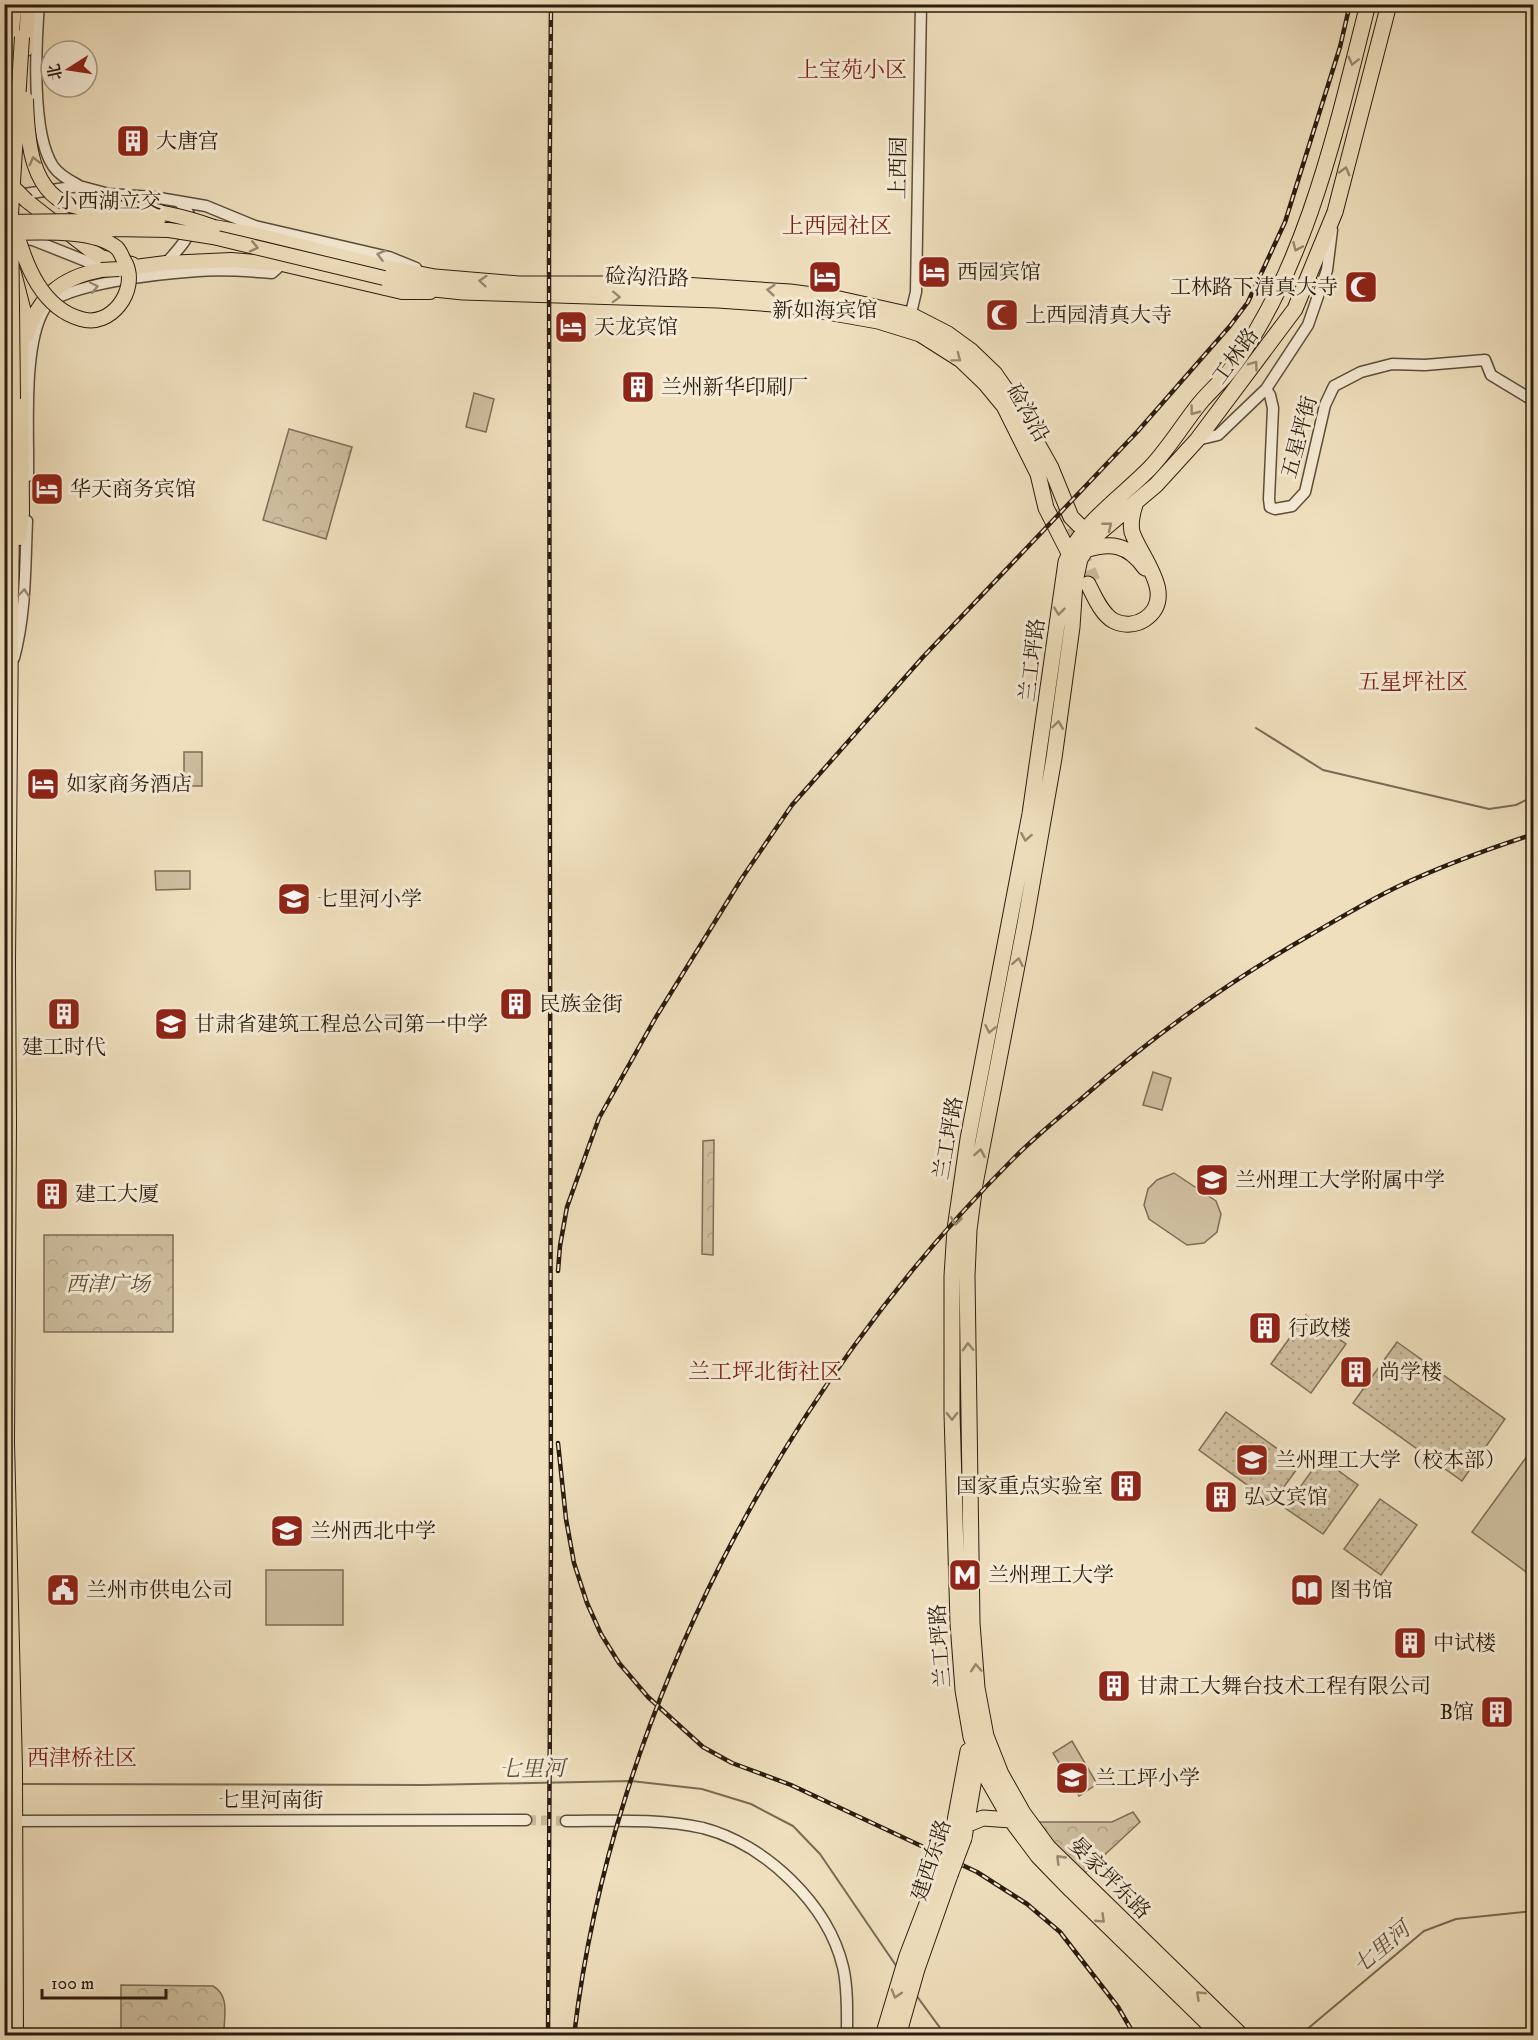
<svg xmlns="http://www.w3.org/2000/svg" width="1538" height="2040" font-family="'IM FELL DW Pica','Noto Serif SC',serif">
	<style>
		.grass { fill: url(#grass-dots); stroke: #7c6e56; stroke-width: 1.5 }
		.forest { fill: url(#forest-crowns); stroke: #7c6e56; stroke-width: 1.5 }
		.pitch { fill: #cebe9f; stroke: #7c6e56; stroke-width: 1.5 }
		.lines { fill: none; stroke-linecap: round; stroke-linejoin: round }
		.stream { stroke: #786a54; stroke-width: 2 }
		.tertiary-tunnel { stroke: #c8b89a; stroke-width: 10; stroke-dasharray: 10 5; stroke-linecap: butt }
		.trunk-tunnel { stroke: #c8b89a; stroke-width: 15; stroke-dasharray: 15 8; stroke-linecap: butt }
		.tertiary-casing { stroke: #5c4e3a; stroke-width: 13 }
		.primary-casing { stroke: #2b1d0e; stroke-width: 16 }
		.trunk-casing { stroke: #2b1d0e; stroke-width: 17 }
		.tertiary { stroke: #f5ead4; stroke-width: 10 }
		.primary { stroke: #efdfbd; stroke-width: 14 }
		.trunk { stroke: #efdfbd; stroke-width: 15 }
		.rail-casing { stroke: #2b1d0e; stroke-width: 4.5 }
		.rail { stroke: #f5ead4; stroke-width: 2; stroke-dasharray: 7; stroke-linecap: butt }
		.primary-bridge-casing { stroke: #2b1d0e; stroke-width: 16; stroke-linecap: butt }
		.trunk-bridge-casing { stroke: #2b1d0e; stroke-width: 17; stroke-linecap: butt }
		.primary-bridge { stroke: #efdfbd; stroke-width: 14 }
		.trunk-bridge { stroke: #efdfbd; stroke-width: 15 }
		.oneway { stroke: #97886e }
		.oneway2 { stroke: #9a8e7b }
		.labels { text-anchor: middle; stroke-width: 6; stroke-linejoin: round; paint-order: stroke }
		.poi-label { font-size: 21px; fill: #2b1d0e; stroke: #f5ead4; text-anchor: start }
		.street-label { font-size: 21px; fill: #2b1d0e; stroke: #f5ead4 }
		.park-label { font-size: 21px; font-style: italic; fill: #5c4d3a; stroke: #f5ead4 }
		.neighbourhood-label { font-size: 22px; fill: #7a1f14; stroke: #f5ead4 }
		.water-label { font-size: 22px; font-style: italic; fill: #5f503c; stroke: #f5ead4 }
	</style>
	<defs>
		<pattern id="grass-dots" width="8" height="8" patternUnits="userSpaceOnUse" patternTransform="scale(1.5)"><rect width="8" height="8" fill="#cebe9f"/><path d="M2 2h.1M6 6h.1" fill="none" stroke="#b1a388" stroke-width="1.8" stroke-linecap="round"/></pattern>
		<pattern id="forest-crowns" width="20" height="18" patternUnits="userSpaceOnUse" patternTransform="scale(1.5)"><rect width="20" height="18" fill="#cebe9f"/><path d="M2 6a3 3 0 1 1 6 0M12 15a3 3 0 1 1 6 0" fill="none" stroke="#b1a388"/></pattern>
	</defs>
	<rect width="100%" height="100%" fill="#efdfbd"/>
	<filter id="stains"><feTurbulence type="fractalNoise" baseFrequency=".00333" numOctaves="4"/><feColorMatrix values="0 0 0 0 .2 0 0 0 0 .09 0 0 0 0 .02 0 0 0 .5 -.17"/></filter>
	<radialGradient id="worn" r=".72"><stop offset=".6" stop-color="#630" stop-opacity="0"/><stop offset="1" stop-color="#630" stop-opacity=".3"/></radialGradient>
	<!-- grass -->
	<path class="grass" d="M1306,1315L1346,1344L1311,1393L1271,1364Z
		M1397,1342L1505,1419L1462,1481L1353,1403Z
		M1226,1412L1300,1465L1272,1503L1199,1450Z
		M1321,1458L1358,1485L1323,1534L1285,1508Z
		M1380,1499L1417,1525L1381,1575L1344,1549Z"/>
	<!-- forest -->
	<path class="forest" d="M289,429L352,447L326,539L263,520Z
		M714,1140L713,1255L702,1254L703,1141Z
		M44,1235H173V1332H44Z
		M1133,1812L1140,1822L1084,1874L1061,1853L1038,1822H1112Z
		M121,1985L213,1986C230,1996 224,2015 224,2033H121Z"/>
	<!-- pitch -->
	<path class="pitch" d="M474,393L494,399L486,432L466,427Z
		M184,752H202V786H184Z
		M155,871H190V889L156,890Z
		M1153,1072L1171,1078L1162,1110L1143,1105Z
		M1174,1173L1216,1201L1221,1214L1217,1232L1204,1243L1187,1245L1149,1219L1144,1205L1148,1189L1157,1180Z
		M1533,1448H1534L1533,1577L1472,1532Z
		M266,1570H343V1625H266Z
		M1072,1741L1097,1784L1079,1796L1053,1753Z"/>
	<g class="lines">
		<!-- stream -->
		<path class="stream" d="M1256,728L1323,770L1489,809L1516,805L1534,796
			M4,1784H11
			M20,1784L425,1785L631,1781L702,1789L751,1804L793,1826L820,1854L897,1967
			M916,1995L946,2036
			M1299,2036L1424,1931L1456,1919L1534,1911"/>
		<!-- tertiary-tunnel -->
		<path class="tertiary-tunnel" d="M526,1820L566,1821"/>
		<!-- trunk-tunnel -->
		<path class="trunk-tunnel" d="M1061,507L1093,581"/>
		<defs>
			<path id="tertiary" d="M39,4C36,43 31,133 53,166C59,175 69,180 78,185
				M4,197L79,186L109,194L153,197L177,201L206,206L255,226L389,257L416,268
				M14,237L33,240L106,269
				M166,263C184,243 205,224 178,201
				M909,321L916,292L921,4
				M1266,389L1270,395L1273,408L1269,499L1270,507L1275,509L1292,506L1305,492L1325,405L1334,386L1361,372L1392,364L1425,365L1485,360L1491,375L1534,401
				M1197,440L1218,435L1266,389L1308,325L1327,270L1332,230
				M28,476C29,433 22,344 45,308C62,283 168,273 198,271C223,269 248,271 272,273L282,264
				M14,658C26,613 25,567 27,521
				M4,1821L526,1820
				M566,1821C611,1821 659,1818 703,1828C765,1844 828,1904 843,1967C848,1988 847,2014 847,2036"/>
			<path id="primary" d="M26,49L28,4
				M4,155L14,4
				M27,201L90,250L101,257L132,264
				M214,227L253,234L389,268
				M4,259L14,273L24,312L21,355L22,513L19,538
				M119,269L166,263L231,260L282,264L402,292H430
				M27,335C38,297 62,277 101,270
				M13,399L8,963L9,1122L7,1442L15,1769L16,2036"/>
			<path id="trunk" d="M389,268L435,277L519,284H668L790,292L835,298L911,315L948,334L970,350L995,374L1013,400L1051,468L1071,517L1084,530
				M384,278L424,288L463,292L718,300L788,305L878,321L920,334L961,360L985,383L1004,406L1038,474L1046,508L1069,553
				M1085,550C1111,542 1128,544 1145,568
				M1088,584C1094,596 1102,615 1114,621C1124,626 1136,625 1145,619C1178,596 1140,557 1132,532C1130,522 1132,514 1135,505
				M966,1825L983,1818L1011,1820
				M952,1837L968,1751
				M964,1838L978,1755
				M883,2036L907,1956L940,1870
				M898,2036L917,1969L950,1875
				M1221,2036L1071,1890L1038,1856L1011,1820L988,1780L971,1737L963,1690L958,1623L952,1413V1276L955,1229L968,1139L1030,814L1066,562C1079,525 1123,496 1150,468C1169,448 1183,424 1200,403C1210,391 1222,381 1231,369C1307,267 1337,126 1368,4
				M1242,2036L1048,1847L1023,1813L1001,1774L986,1736L977,1688L972,1623L967,1276L969,1230L975,1184L1025,924L1054,758L1072,627L1075,582L1080,559L1093,538L1156,485L1197,440L1295,309L1335,212L1389,4"/>
		</defs>
		<!-- tertiary casing -->
		<use href="#tertiary" class="tertiary-casing"/>
		<!-- primary casing -->
		<use href="#primary" class="primary-casing"/>
		<!-- trunk casing -->
		<use href="#trunk" class="trunk-casing"/>
		<!-- tertiary -->
		<use href="#tertiary" class="tertiary"/>
		<!-- primary -->
		<use href="#primary" class="primary"/>
		<!-- trunk -->
		<use href="#trunk" class="trunk"/>
		<defs>
			<path id="rail" d="M558,1271L560,1246L567,1207L599,1118L656,1017L742,878L792,805L923,657L1137,432L1230,326L1248,302L1285,222L1340,47L1350,4
				M558,1443L566,1519L574,1563L587,1603L601,1634L619,1663L648,1697L703,1747L732,1763L791,1785L977,1872L1027,1904L1060,1932L1118,2007L1135,2036
				M548,2036L551,1537L549,259L551,4
				M574,2036C612,1711 784,1388 1014,1158C1035,1137 1058,1118 1081,1099C1153,1036 1229,981 1312,934C1340,918 1368,901 1397,887C1441,866 1488,849 1534,834"/>
		</defs>
		<!-- rail casing -->
		<use href="#rail" class="rail-casing"/>
		<!-- rail -->
		<use href="#rail" class="rail"/>
		<defs>
			<path id="primary-bridge" d="M26,99C27,138 30,198 78,207C94,210 112,207 128,209C158,210 186,217 214,227
				M9,183L27,201
				M4,222L158,220
				M82,231L113,229L169,230L213,237L384,278
				M4,233C35,233 93,228 117,248C121,252 123,260 126,264C138,291 111,328 81,319C42,308 26,266 16,231
				M101,270L119,269
				M13,399L11,214L22,37"/>
			<path id="trunk-bridge" d="M940,1870L952,1837
				M950,1875L964,1838"/>
		</defs>
		<!-- primary-bridge casing -->
		<use href="#primary-bridge" class="primary-bridge-casing"/>
		<!-- trunk-bridge casing -->
		<use href="#trunk-bridge" class="trunk-bridge-casing"/>
		<!-- primary-bridge -->
		<use href="#primary-bridge" class="primary-bridge"/>
		<!-- trunk-bridge -->
		<use href="#trunk-bridge" class="trunk-bridge"/>
	</g>
	<!-- one-way arrows -->
	<defs><path id="oneway-chevron" d="M-2-3.5L2.5 0L-2 3.5" fill="none" stroke-width="1.6" stroke-linecap="round" stroke-linejoin="round" transform="scale(1.5)"/></defs>
	<g class="oneway">
		<use href="#oneway-chevron" transform="translate(1353 61) rotate(104)"/>
		<use href="#oneway-chevron" transform="translate(34 161) rotate(-104)"/>
		<use href="#oneway-chevron" transform="translate(1345 171) rotate(-75)"/>
		<use href="#oneway-chevron" transform="translate(254 247) rotate(13)"/>
		<use href="#oneway-chevron" transform="translate(1297 247) rotate(114)"/>
		<use href="#oneway-chevron" transform="translate(483 281) rotate(-175)"/>
		<use href="#oneway-chevron" transform="translate(771 290) rotate(-175)"/>
		<use href="#oneway-chevron" transform="translate(616 297) rotate(2)"/>
		<use href="#oneway-chevron" transform="translate(957 358) rotate(37)"/>
		<use href="#oneway-chevron" transform="translate(1254 365) rotate(-54)"/>
		<use href="#oneway-chevron" transform="translate(1194 411) rotate(127)"/>
		<use href="#oneway-chevron" transform="translate(1108 526) rotate(-39)"/>
		<use href="#oneway-chevron" transform="translate(1059 611) rotate(96)"/>
		<use href="#oneway-chevron" transform="translate(1058 725) rotate(-82)"/>
		<use href="#oneway-chevron" transform="translate(1026 837) rotate(100)"/>
		<use href="#oneway-chevron" transform="translate(1018 962) rotate(-79)"/>
		<use href="#oneway-chevron" transform="translate(990 1029) rotate(101)"/>
		<use href="#oneway-chevron" transform="translate(980 1153) rotate(-80)"/>
		<use href="#oneway-chevron" transform="translate(956 1221) rotate(97)"/>
		<use href="#oneway-chevron" transform="translate(968 1347) rotate(-92)"/>
		<use href="#oneway-chevron" transform="translate(952 1416) rotate(89)"/>
		<use href="#oneway-chevron" transform="translate(976 1668) rotate(-94)"/>
		<use href="#oneway-chevron" transform="translate(1060 1859) rotate(-134)"/>
		<use href="#oneway-chevron" transform="translate(1101 1919) rotate(44)"/>
		<use href="#oneway-chevron" transform="translate(896 1994) rotate(107)"/>
		<use href="#oneway-chevron" transform="translate(1200 1995) rotate(-136)"/>
	</g>
	<g class="oneway2">
		<use href="#oneway-chevron" transform="translate(381 255) rotate(-166)"/>
		<use href="#oneway-chevron" transform="translate(94 287) rotate(-12)"/>
		<use href="#oneway-chevron" transform="translate(24 593) rotate(-85)"/>
	</g>
	<!-- icons -->
	<defs>
		<symbol id="building-square" viewBox="-11 -11 22 22"><rect x="-9" y="-9" width="18" height="18" rx="4" fill="#8f2418" stroke="#f5ead4"/><path d="M-4-6H4V6H1V3H-1V6H-4ZM-2.5-4.3h1.7v1.8h-1.7ZM.8-4.3h1.7v1.8H.8ZM-2.5-1h1.7V.8h-1.7ZM.8-1h1.7V.8H.8Z" fill="#fff"/></symbol>
		<symbol id="hotel-square" viewBox="-11 -11 22 22"><rect x="-9" y="-9" width="18" height="18" rx="4" fill="#8f2418" stroke="#f5ead4"/><path d="M-6-4.5h1.5V1H6V5H4.5V3h-9V5H-6ZM-4 0a1.8 1.8 0 1 1 3.6 0ZM.5 0V-2.5h3Q6-2.5 6 0Z" fill="#fff"/></symbol>
		<symbol id="mosque-square" viewBox="-11 -11 22 22"><rect x="-9" y="-9" width="18" height="18" rx="4" fill="#8f2418" stroke="#f5ead4"/><path d="M3.5-4.9A6 6 0 1 0 3.5 4.9A5 5 0 1 1 3.5-4.9Z" fill="#fff"/></symbol>
		<symbol id="school-square" viewBox="-11 -11 22 22"><rect x="-9" y="-9" width="18" height="18" rx="4" fill="#8f2418" stroke="#f5ead4"/><path d="M0-5L7-2L0 1L-7-2ZM-4 1L0 2.5L4 1V4Q0 6-4 4Z" fill="#fff"/></symbol>
		<symbol id="university-square" viewBox="-11 -11 22 22"><rect x="-9" y="-9" width="18" height="18" rx="4" fill="#8f2418" stroke="#f5ead4"/><path d="M0-5L7-2L0 1L-7-2ZM-4 1L0 2.5L4 1V4Q0 6-4 4Z" fill="#fff"/></symbol>
		<symbol id="metro-square" viewBox="-11 -11 22 22"><rect x="-9" y="-9" width="18" height="18" rx="4" fill="#8f2418" stroke="#f5ead4"/><path d="M-5.5 5V-5H-3L0 0L3-5H5.5V5H3V-.5L0 4L-3-.5V5Z" fill="#fff"/></symbol>
		<symbol id="civic-square" viewBox="-11 -11 22 22"><rect x="-9" y="-9" width="18" height="18" rx="4" fill="#8f2418" stroke="#f5ead4"/><path d="M-.6-6.5H3V-4.5H.6V-3L4-1V1h2V6H-6V1h2V-1L-.6-3ZM-1.2 2.5V6h2.4V2.5Z" fill="#fff"/></symbol>
		<symbol id="library-square" viewBox="-11 -11 22 22"><rect x="-9" y="-9" width="18" height="18" rx="4" fill="#8f2418" stroke="#f5ead4"/><path d="M-6-4Q-3-5.5-.7-3.5V5Q-3 3-6 4ZM6-4Q3-5.5 .7-3.5V5Q3 3 6 4Z" fill="#fff"/></symbol>
	</defs>
	<g fill-rule="evenodd">
		<use href="#building-square" x="114" y="122" width="38" height="38"/>
		<use href="#hotel-square" x="915" y="253" width="38" height="38"/>
		<use href="#hotel-square" x="806" y="258" width="38" height="38"/>
		<use href="#mosque-square" x="1342" y="268" width="38" height="38"/>
		<use href="#mosque-square" x="983" y="296" width="38" height="38"/>
		<use href="#hotel-square" x="552" y="308" width="38" height="38"/>
		<use href="#building-square" x="619" y="368" width="38" height="38"/>
		<use href="#hotel-square" x="28" y="470" width="38" height="38"/>
		<use href="#hotel-square" x="24" y="765" width="38" height="38"/>
		<use href="#school-square" x="275" y="880" width="38" height="38"/>
		<use href="#building-square" x="497" y="985" width="38" height="38"/>
		<use href="#building-square" x="45" y="995" width="38" height="38"/>
		<use href="#school-square" x="152" y="1005" width="38" height="38"/>
		<use href="#school-square" x="1193" y="1161" width="38" height="38"/>
		<use href="#building-square" x="33" y="1175" width="38" height="38"/>
		<use href="#building-square" x="1246" y="1309" width="38" height="38"/>
		<use href="#building-square" x="1337" y="1353" width="38" height="38"/>
		<use href="#university-square" x="1233" y="1441" width="38" height="38"/>
		<use href="#building-square" x="1107" y="1467" width="38" height="38"/>
		<use href="#building-square" x="1202" y="1478" width="38" height="38"/>
		<use href="#school-square" x="268" y="1512" width="38" height="38"/>
		<use href="#metro-square" x="946" y="1556" width="38" height="38"/>
		<use href="#civic-square" x="44" y="1571" width="38" height="38"/>
		<use href="#library-square" x="1288" y="1571" width="38" height="38"/>
		<use href="#building-square" x="1391" y="1624" width="38" height="38"/>
		<use href="#building-square" x="1095" y="1667" width="38" height="38"/>
		<use href="#building-square" x="1478" y="1693" width="38" height="38"/>
		<use href="#school-square" x="1053" y="1759" width="38" height="38"/>
	</g>
	<g class="labels">
		<!-- poi labels -->
		<g class="poi-label">
			<text x="156" y="148">大唐宫</text>
			<text x="957" y="279">西园宾馆</text>
			<text x="1338" y="294" text-anchor="end">工林路下清真大寺</text>
			<text x="825" y="317" text-anchor="middle">新如海宾馆</text>
			<text x="1025" y="322">上西园清真大寺</text>
			<text x="594" y="334">天龙宾馆</text>
			<text x="661" y="394">兰州新华印刷厂</text>
			<text x="70" y="496">华天商务宾馆</text>
			<text x="66" y="791">如家商务酒店</text>
			<text x="317" y="906">七里河小学</text>
			<text x="539" y="1011">民族金街</text>
			<text x="194" y="1031">甘肃省建筑工程总公司第一中学</text>
			<text x="64" y="1054" text-anchor="middle">建工时代</text>
			<text x="1235" y="1187">兰州理工大学附属中学</text>
			<text x="75" y="1201">建工大厦</text>
			<text x="1288" y="1335">行政楼</text>
			<text x="1379" y="1379">尚学楼</text>
			<text x="1275" y="1467">兰州理工大学（校本部）</text>
			<text x="1103" y="1493" text-anchor="end">国家重点实验室</text>
			<text x="1244" y="1504">弘文宾馆</text>
			<text x="310" y="1538">兰州西北中学</text>
			<text x="988" y="1582">兰州理工大学</text>
			<text x="86" y="1597">兰州市供电公司</text>
			<text x="1330" y="1597">图书馆</text>
			<text x="1433" y="1650">中试楼</text>
			<text x="1137" y="1693">甘肃工大舞台技术工程有限公司</text>
			<text x="1474" y="1719" text-anchor="end">B馆</text>
			<text x="1095" y="1785">兰工坪小学</text>
		</g>
		<!-- street labels -->
		<g class="street-label">
			<text transform="translate(898 168) rotate(-89)" y="7">上西园</text>
			<text x="109" y="208">小西湖立交</text>
			<text transform="translate(647 277) rotate(2)" y="7">硷沟沿路</text>
			<text transform="translate(1235 356) rotate(-54)" y="7">工林路</text>
			<text transform="translate(1028 413) rotate(60)" y="7">硷沟沿</text>
			<text transform="translate(1299 437) rotate(-75)" y="7">五星坪街</text>
			<text transform="translate(1032 660) rotate(-83)" y="7">兰工坪路</text>
			<text transform="translate(948 1138) rotate(-80)" y="7">兰工坪路</text>
			<text transform="translate(940 1646) rotate(-94)" y="7">兰工坪路</text>
			<text x="271" y="1807">七里河南街</text>
			<text transform="translate(931 1860) rotate(-72)" y="7">建西东路</text>
			<text transform="translate(1110 1878) rotate(45)" y="7">晏家坪东路</text>
		</g>
		<!-- park labels -->
		<g class="park-label">
			<text x="108" y="1291">西津广场</text>
		</g>
		<!-- neighbourhood labels -->
		<g class="neighbourhood-label">
			<text x="852" y="77">上宝苑小区</text>
			<text x="837" y="233">上西园社区</text>
			<text x="1413" y="689">五星坪社区</text>
			<text x="765" y="1379">兰工坪北街社区</text>
			<text x="82" y="1765">西津桥社区</text>
		</g>
		<!-- water labels -->
		<g class="water-label">
			<text transform="translate(532 1768) rotate(-1)" y="8">七里河</text>
			<text transform="translate(1381 1947) rotate(-40)" y="8">七里河</text>
		</g>
	</g>
	<!-- margin -->
	<rect width="1538" height="2040" fill="none" stroke="#efdfbd" stroke-width="24"/>
	<rect x="6" y="6" width="1526" height="2028" fill="none" stroke="#2b1d0e" stroke-width="3"/>
	<rect x="12" y="12" width="1514" height="2016" fill="none" stroke="#2b1d0e" stroke-width="1.5"/>
	<!-- north arrow -->
	<g transform="translate(69 69) rotate(258)"><circle r="28" fill="#f5ead4" stroke="#a49885" stroke-width="1.5"/>
	<path d="M0-4.5L10 22L0 15L-10 22Z" fill="#8f2418"/>
	<text y="-9" font-size="16" font-weight="bold" text-anchor="middle" fill="#2b1d0e">北</text>
	</g>
	<!-- scale -->
	<path d="M42 1989v9h124v-9" fill="none" stroke="#2b1d0e" stroke-width="3"/>
	<text x="51" y="1989" font-size="18" fill="#2b1d0e" stroke="#f5ead4" stroke-width="4.5" paint-order="stroke">100 m</text>
	<rect width="100%" height="100%" filter="url(#stains)"/>
	<rect width="100%" height="100%" fill="url(#worn)"/>
</svg>
